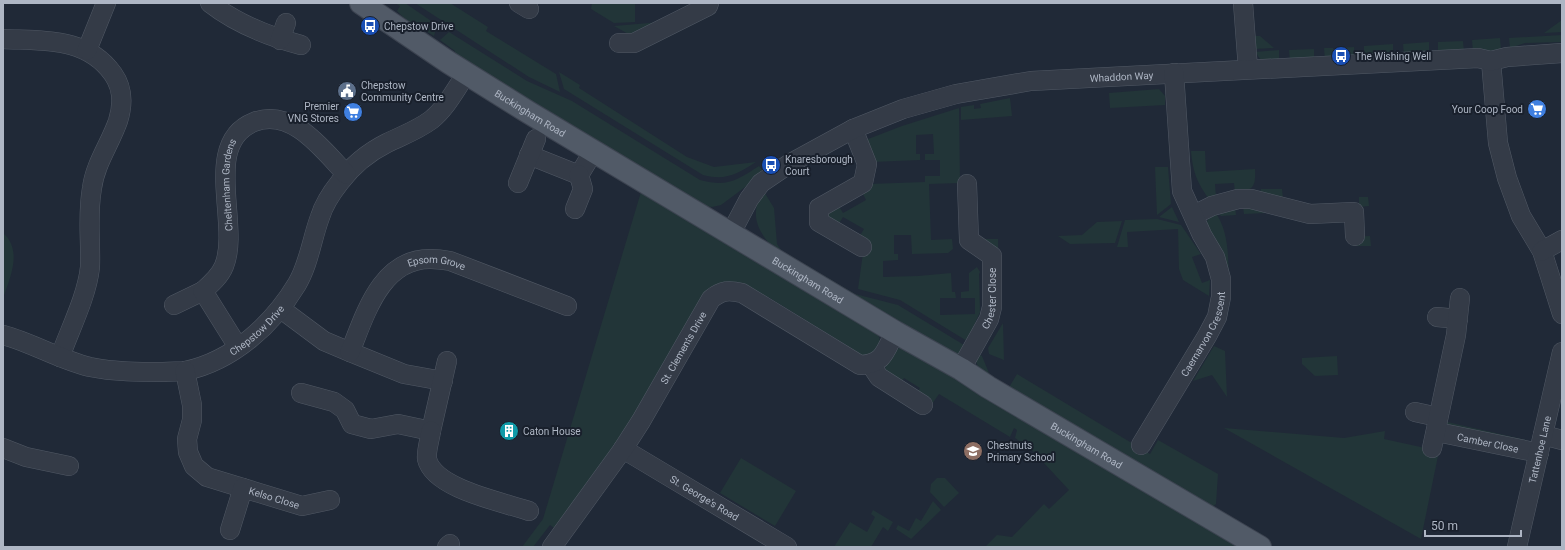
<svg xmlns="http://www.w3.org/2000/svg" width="1565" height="550" font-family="Roboto,sans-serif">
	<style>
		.green { fill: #223538 }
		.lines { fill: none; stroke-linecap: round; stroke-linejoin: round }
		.minor-casing { stroke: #515965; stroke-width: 20 }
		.major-casing { stroke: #3d4451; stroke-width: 24 }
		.minor { stroke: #343b47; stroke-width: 19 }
		.major { stroke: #515a67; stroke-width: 22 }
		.labels { text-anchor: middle; stroke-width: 4; stroke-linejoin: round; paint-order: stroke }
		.poi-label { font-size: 10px; fill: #aeb6c4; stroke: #19202c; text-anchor: start }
		.street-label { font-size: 10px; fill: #aeb6c4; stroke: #19202c }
	</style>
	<rect width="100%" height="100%" fill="#202937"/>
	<!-- green -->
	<path class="green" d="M395,3H405L437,25L434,36L419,27L416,30L397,11L400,6Z
		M415,3H450L488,27L486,31L556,74L560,92L529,77Z
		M592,3H635V22L614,23L591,9Z
		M1562,20V32L1544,33Z
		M661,22L632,36L614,26Z
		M449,32L527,81L572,101L700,180C727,187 736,181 759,166L764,173L721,205L712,207L701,206L452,56L455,51L440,40Z
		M1562,35V42L1525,43L1510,48L1509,38Z
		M1252,36H1260L1274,48L1254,49Z
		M1500,38L1501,50L1473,52L1472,40Z
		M1463,41L1464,52L1438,53V42Z
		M1429,42V54L1404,55L1403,44Z
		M1393,44V56L1364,58V46Z
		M1354,47L1355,58L1346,59V53L1336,54V48Z
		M1324,48H1333L1334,59L1325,60Z
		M1314,49V60L1290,62L1289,50Z
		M1279,50V62L1261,60L1255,52Z
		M559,72L580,85L579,88L687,157L714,167L756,162C737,174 726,181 703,175L564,89Z
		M1159,89L1165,96V105L1110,108L1109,93Z
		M1010,98L1012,116L961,120V107L974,105V109L981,108L980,104Z
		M959,108L960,183L929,184L931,240L952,239L953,249L948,253L912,254L911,235H894V254H898V260L883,261V277L918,276L951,273L952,292H955L956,298H940V315L975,314V298H961V292L969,291V273L977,267L980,272L979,274L980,312L967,341L900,300L858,289L863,253L859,237L864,229L843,217L838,225L828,219L827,214L838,205L843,213L866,200L862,192L869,184L925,182V176H940V160H925V154H934L933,134L916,135V154H920V160L872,162L863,141L902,126Z
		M1191,151H1205L1206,172L1255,169C1256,187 1253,191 1235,192L1234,183L1215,184L1216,197L1209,199C1197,182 1193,173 1191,151Z
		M1155,167H1168L1171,204L1157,215Z
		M1261,189H1282L1283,199L1259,194Z
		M763,190L774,208L777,244L781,250L855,294L898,305L969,348L963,353L957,355L776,251C757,231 749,216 763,190Z
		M641,192L871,324C881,337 883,342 875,356H853L851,348L768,297L761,298L724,285L631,427L557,530L550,525L533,547H522L543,519Z
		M1359,197H1368L1369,206L1359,207Z
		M1235,205L1236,215L1221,216L1216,210Z
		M1172,207L1179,222L1159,217Z
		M1243,207L1281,215L1267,213L1244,214Z
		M1214,210C1229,231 1228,255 1229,279L1206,224L1209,217Z
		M1157,219L1181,225L1201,254L1192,257L1202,283L1210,280L1209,296L1183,280L1179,269L1178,229L1127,232L1128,247H1117L1125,220Z
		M1122,221L1115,243L1070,244L1058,236L1082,235L1097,222Z
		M3,233C23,250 10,278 3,298Z
		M1370,236L1371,246H1353L1350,237Z
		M980,239H998V251Z
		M1003,323L1004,360L989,354L988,348Z
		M1214,346L1225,351L1227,397L1212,375L1193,381Z
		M901,347L911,348L1238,547H985L997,535L1012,537L1044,504L1049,509L1069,490L1029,447L1015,438L1017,430L1014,428L1010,437L939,394L932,404L924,402L915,396L920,388L904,378L899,386L885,371C886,359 890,352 901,347Z
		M976,353L982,356L991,378C980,371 975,367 976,353Z
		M1337,356L1338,375L1315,376L1302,364V358Z
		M1017,374L1150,454L1158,440L1218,474L1216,504L1210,509L1008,389Z
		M1443,421L1526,440L1524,445L1448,429Z
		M1224,428L1344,438L1385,431L1384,439L1439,451L1421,539Z
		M741,458L796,491L775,526L720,493Z
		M937,478H945L959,493L944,507L930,492L931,484Z
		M933,501L941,510L911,539L896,529L898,525L909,531L916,518L921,521Z
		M873,510L893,522L888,531L883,527L871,547H834L850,522L867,532L875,517L871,514Z"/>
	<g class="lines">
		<defs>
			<g id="minor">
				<path d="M210,3C237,24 267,36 301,45"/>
				<path d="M519,3L529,9"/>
				<path d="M1243,3L1248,69"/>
				<path d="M3,39C44,41 87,37 113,74C123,88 123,105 118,121C110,144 95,164 92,188C87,216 91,240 90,267C87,296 70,329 60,357"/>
				<path d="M280,40L286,23"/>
				<path d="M619,43H634L708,6L709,3"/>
				<path d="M87,50L106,3"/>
				<path d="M1491,61L1498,143L1507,178L1521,216L1542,251L1562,314"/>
				<path d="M853,129L867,164L863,183L819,208V222L862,247"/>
				<path d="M529,155L579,175L593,152"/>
				<path d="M518,183L536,139"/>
				<path d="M575,209L583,189L579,175"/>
				<path d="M1194,215L1212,206L1238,199H1251L1310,214L1354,212L1355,236"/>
				<path id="s1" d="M731,233L749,199L761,183L789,164L853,129L903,109L956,94L1031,81L1478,58L1491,61L1507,57L1562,53"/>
				<path d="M1542,251L1562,240"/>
				<path d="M174,305L203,291"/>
				<path d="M281,309L324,341L350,352L404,374L443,381"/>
				<path d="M1437,317L1458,319"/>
				<path id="s2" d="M3,335C33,343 60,360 90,367C115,372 139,372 164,372C171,371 179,372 185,371C233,361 273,324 297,284C309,264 312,238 320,217C324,204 332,192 340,182C352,166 369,152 387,143C403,135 416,131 431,120C446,108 456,89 466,74"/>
				<path id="s3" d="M238,347L203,291C211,284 220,276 224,266C241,225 201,143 254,122C292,107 323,150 346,174"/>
				<path id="s4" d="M350,352C365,315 381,258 431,259C437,259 444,260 450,261L567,306"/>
				<path d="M871,365L879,377L923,405"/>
				<path id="s5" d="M961,369L989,319L992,307V256L969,240L967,184"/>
				<path id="s6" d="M185,371L192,405V420L187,439L188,452L194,466L207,477L302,506L330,500"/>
				<path d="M301,393L334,402L345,410L352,424L371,429L398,424L431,431L447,361"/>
				<path d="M1415,412L1438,417"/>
				<path d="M431,431C430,439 426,451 427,459C434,489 503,502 529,511"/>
				<path id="s7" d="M1437,432L1539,453"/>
				<path d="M1543,435L1562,440"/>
				<path id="s8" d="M1141,445L1207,336L1217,317L1221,297V279L1215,257L1202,235L1182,191L1174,73"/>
				<path d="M3,448L26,457L69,466"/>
				<path d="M1432,448L1456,335L1460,298"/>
				<path id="s9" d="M623,449L787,547"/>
				<path d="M230,530L243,488"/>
				<path d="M447,547L450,544"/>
				<path id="s10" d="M552,547L623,449L641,421L711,299C722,290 729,290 742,293L860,365C884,364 885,351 895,332"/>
				<path id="s11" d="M1517,547L1562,352"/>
			</g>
			<g id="major">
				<path id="s12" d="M361,3L448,62L528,112L895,332L961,369L988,387L1260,547"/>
			</g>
		</defs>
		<!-- minor casing -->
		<use href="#minor" class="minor-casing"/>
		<!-- major casing -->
		<use href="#major" class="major-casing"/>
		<!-- minor -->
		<use href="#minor" class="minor"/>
		<!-- major -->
		<use href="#major" class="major"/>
	</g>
	<!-- icons -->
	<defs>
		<symbol id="bus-disc" viewBox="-11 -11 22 22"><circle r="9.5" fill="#1a4fb4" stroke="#19202c"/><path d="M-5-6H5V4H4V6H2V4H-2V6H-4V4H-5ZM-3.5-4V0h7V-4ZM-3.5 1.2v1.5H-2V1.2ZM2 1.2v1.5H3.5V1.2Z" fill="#fff"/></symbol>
		<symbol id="civic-disc" viewBox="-11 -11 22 22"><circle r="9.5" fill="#5c6f8a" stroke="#19202c"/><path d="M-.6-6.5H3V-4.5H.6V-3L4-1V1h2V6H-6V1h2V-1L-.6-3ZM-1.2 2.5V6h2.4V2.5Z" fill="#fff"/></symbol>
		<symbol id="supermarket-disc" viewBox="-11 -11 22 22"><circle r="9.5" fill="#3f7fe0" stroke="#19202c"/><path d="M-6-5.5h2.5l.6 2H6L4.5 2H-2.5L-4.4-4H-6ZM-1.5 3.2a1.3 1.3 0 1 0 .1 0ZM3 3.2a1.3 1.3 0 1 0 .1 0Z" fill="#fff"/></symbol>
		<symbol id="building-disc" viewBox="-11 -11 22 22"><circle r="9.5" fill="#0f9aa8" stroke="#19202c"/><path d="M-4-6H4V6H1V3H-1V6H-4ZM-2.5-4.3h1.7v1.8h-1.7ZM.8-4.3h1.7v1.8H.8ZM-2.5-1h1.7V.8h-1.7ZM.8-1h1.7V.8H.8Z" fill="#fff"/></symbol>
		<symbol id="school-disc" viewBox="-11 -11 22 22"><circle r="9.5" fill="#8d6e63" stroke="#19202c"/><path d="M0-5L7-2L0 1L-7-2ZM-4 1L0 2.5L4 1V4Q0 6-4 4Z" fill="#fff"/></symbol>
	</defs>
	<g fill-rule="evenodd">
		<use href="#bus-disc" x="359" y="15" width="22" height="22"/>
		<use href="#bus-disc" x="1330" y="45" width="22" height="22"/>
		<use href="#civic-disc" x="336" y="80" width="22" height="22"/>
		<use href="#supermarket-disc" x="1526" y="98" width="22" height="22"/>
		<use href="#supermarket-disc" x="342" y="101" width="22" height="22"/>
		<use href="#bus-disc" x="760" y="154" width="22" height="22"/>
		<use href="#building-disc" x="498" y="420" width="22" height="22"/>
		<use href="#school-disc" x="962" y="440" width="22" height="22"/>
	</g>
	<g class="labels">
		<!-- poi labels -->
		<g class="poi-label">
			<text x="384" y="30">Chepstow Drive</text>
			<text x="1355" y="60">The Wishing Well</text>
			<text x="361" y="89">Chepstow<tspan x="361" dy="12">Community Centre</tspan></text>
			<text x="339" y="110" text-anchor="end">Premier<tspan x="339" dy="12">VNG Stores</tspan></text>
			<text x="1523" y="113" text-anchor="end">Your Coop Food</text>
			<text x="785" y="163">Knaresborough<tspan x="785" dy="12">Court</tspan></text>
			<text x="523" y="435">Caton House</text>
			<text x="987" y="449">Chestnuts<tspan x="987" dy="12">Primary School</tspan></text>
		</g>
		<!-- street labels -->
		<g class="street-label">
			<text dy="4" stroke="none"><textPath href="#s1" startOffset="441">Whaddon Way</textPath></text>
			<text dy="4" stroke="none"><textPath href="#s12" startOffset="202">Buckingham Road</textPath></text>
			<text dy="4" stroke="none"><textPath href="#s3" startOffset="181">Cheltenham Gardens</textPath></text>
			<text dy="4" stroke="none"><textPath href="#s4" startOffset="138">Epsom Grove</textPath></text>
			<text dy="4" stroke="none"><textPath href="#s12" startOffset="526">Buckingham Road</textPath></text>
			<text dy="4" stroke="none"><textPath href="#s5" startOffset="78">Chester Close</textPath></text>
			<text dy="4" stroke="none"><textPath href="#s2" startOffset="272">Chepstow Drive</textPath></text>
			<text dy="4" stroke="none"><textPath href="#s8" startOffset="128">Caernarvon Crescent</textPath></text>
			<text dy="4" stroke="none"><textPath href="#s10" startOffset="239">St. Clements Drive</textPath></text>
			<text dy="4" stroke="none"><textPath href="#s7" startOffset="52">Camber Close</textPath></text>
			<text dy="4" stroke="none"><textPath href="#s12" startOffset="850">Buckingham Road</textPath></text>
			<text dy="4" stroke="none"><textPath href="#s11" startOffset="100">Tattenhoe Lane</textPath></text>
			<text dy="4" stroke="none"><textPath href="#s6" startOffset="185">Kelso Close</textPath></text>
			<text dy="4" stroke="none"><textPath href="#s9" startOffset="95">St. George's Road</textPath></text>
		</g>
	</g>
	<!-- border -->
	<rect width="1565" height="550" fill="none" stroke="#aeb6c4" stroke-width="8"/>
	<!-- scale -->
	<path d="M1425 530v6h96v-6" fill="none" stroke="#aeb6c4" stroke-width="2"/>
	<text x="1431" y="530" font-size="12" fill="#aeb6c4" stroke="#19202c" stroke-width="3" paint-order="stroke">50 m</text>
</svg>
